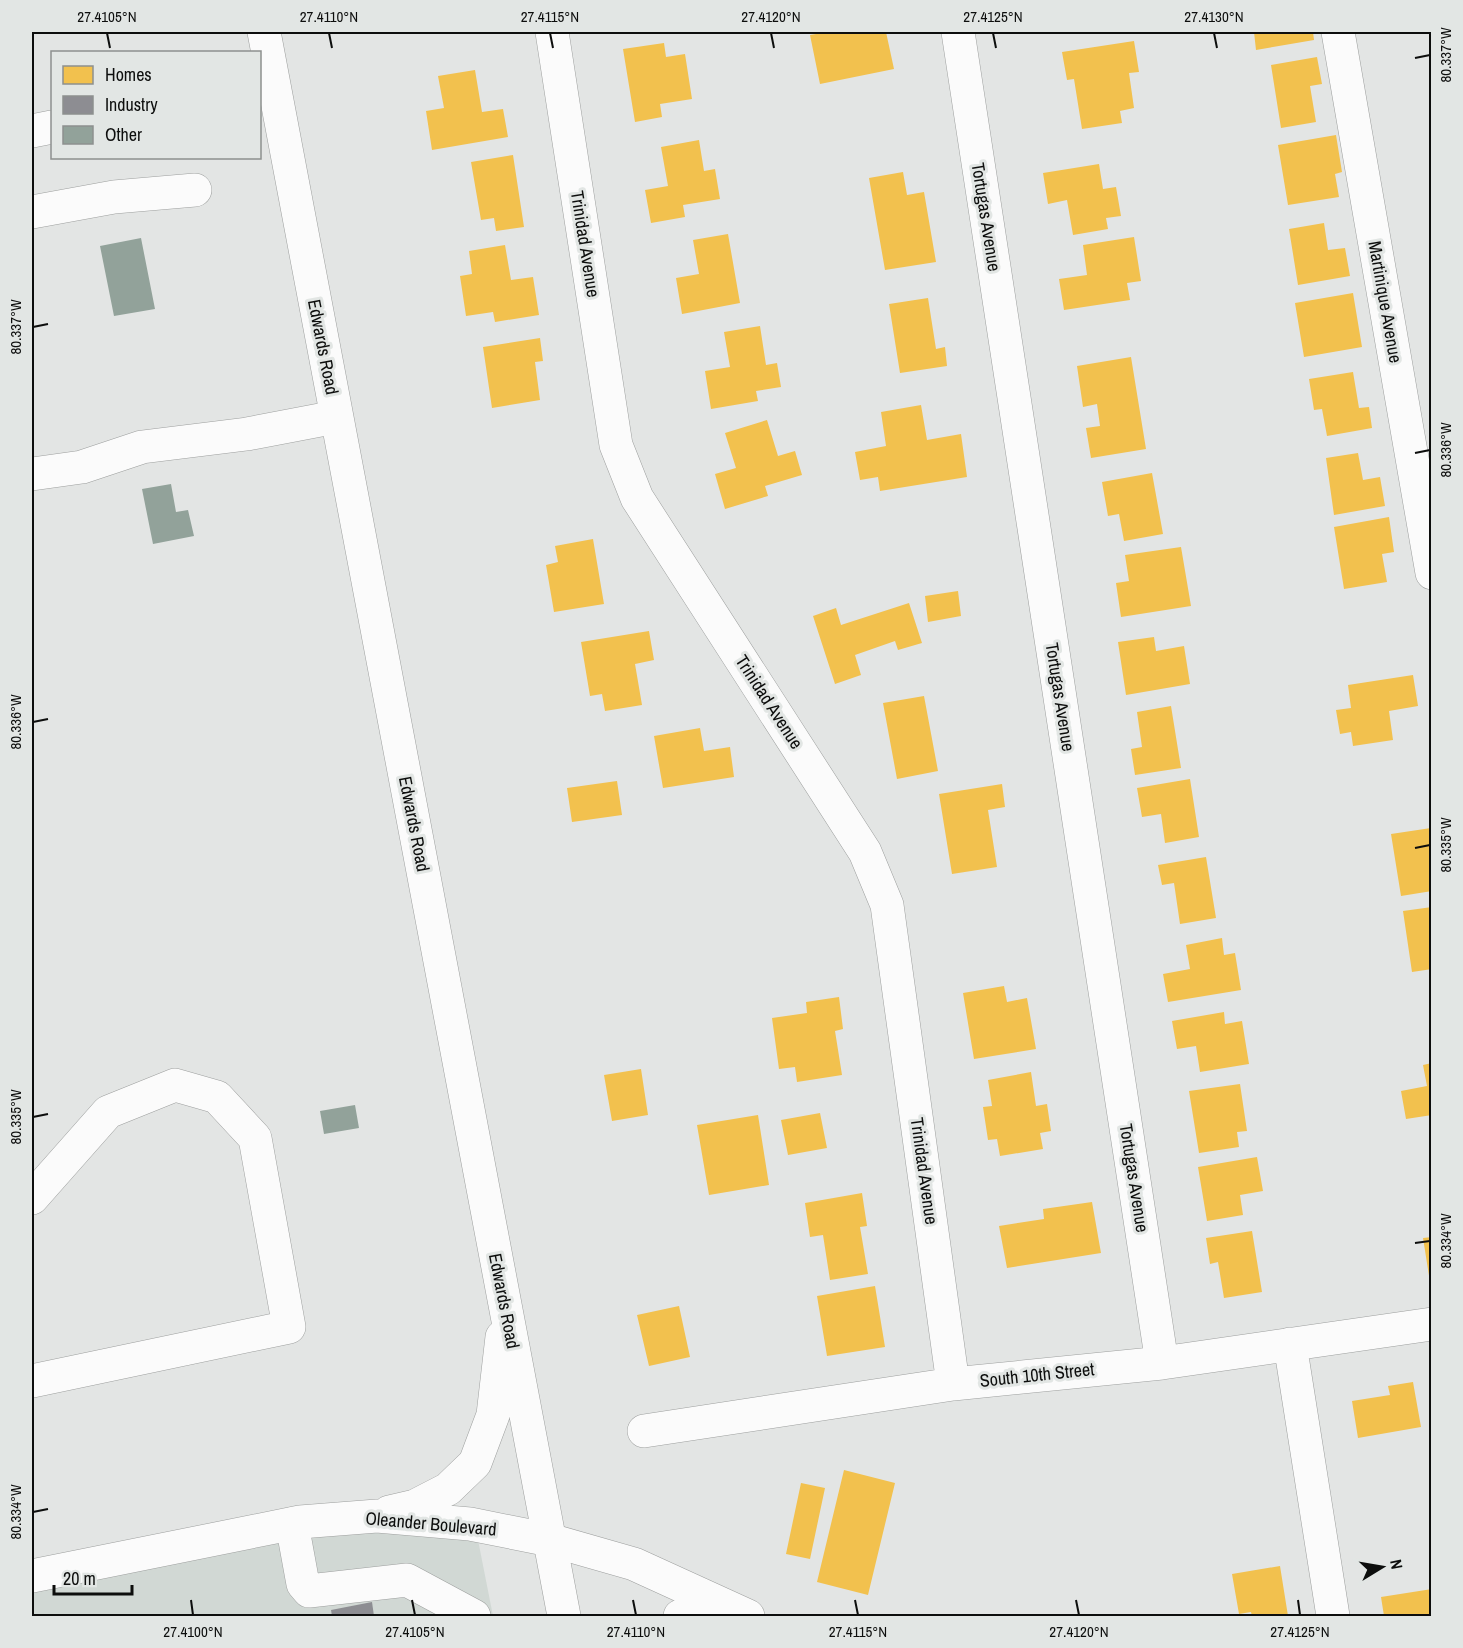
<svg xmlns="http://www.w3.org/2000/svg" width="1463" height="1648" font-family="'Archivo Narrow',sans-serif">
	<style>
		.built { fill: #d1d8d4 }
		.homes { fill: #f2c14e }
		.industry { fill: #8d8d92 }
		.building { fill: #92a29a }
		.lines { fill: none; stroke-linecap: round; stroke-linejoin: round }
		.minor-casing { stroke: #9d9f9e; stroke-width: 34 }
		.major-casing { stroke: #9d9f9e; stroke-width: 34 }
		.minor { stroke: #fbfbfb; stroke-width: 33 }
		.major { stroke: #fbfbfb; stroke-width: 33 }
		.ticks { fill: none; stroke: #0d0e0d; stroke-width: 2 }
		.labels { text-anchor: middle; stroke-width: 6; stroke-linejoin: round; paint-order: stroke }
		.street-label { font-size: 18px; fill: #0d0e0d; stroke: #e2e6e4 }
		.neatline { fill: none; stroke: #0d0e0d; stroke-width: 2 }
		.ticks-label { font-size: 15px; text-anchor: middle; fill: #0d0e0d }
	</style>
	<rect width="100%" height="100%" fill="#e3e5e4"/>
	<!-- built -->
	<path class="built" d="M378,1530L478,1540L493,1616H32V1590L302,1536Z"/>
	<!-- homes -->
	<path class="homes" d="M828,32H886L894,69L820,84L810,35Z
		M1254,32H1313L1314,40L1256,50Z
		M1134,41L1139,72L1129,73L1134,108L1120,111L1122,123L1082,129L1074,79L1067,80L1062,52Z
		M664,43L666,57L685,54L692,99L660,104L662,117L635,122L623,49Z
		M1317,57L1322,84L1310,86L1316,122L1281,128L1271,65Z
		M475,70L482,112L503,109L508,137L432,150L426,111L444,108L438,76Z
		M1336,135L1342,172L1335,174L1339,197L1288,205L1278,145Z
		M699,140L704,171L715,169L720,199L683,205L685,217L651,223L645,190L668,186L661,147Z
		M513,155L524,227L496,231L494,218L481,220L471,162Z
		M1099,164L1103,189L1116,187L1121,216L1106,218L1108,229L1073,235L1067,200L1048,204L1043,173Z
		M903,172L907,195L924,192L936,262L885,270L869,178Z
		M1324,223L1328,250L1345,248L1350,276L1298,285L1289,229Z
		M728,234L740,303L682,314L676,278L699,274L693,240Z
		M1134,237L1141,281L1127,283L1130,300L1064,310L1059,279L1087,275L1083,245Z
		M505,245L511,280L533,277L539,315L495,322L493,312L466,316L460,276L472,274L469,251Z
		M1353,293L1362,347L1304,357L1295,303Z
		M928,298L936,349L945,347L947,366L900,373L889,304Z
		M760,326L766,365L777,363L781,387L756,391L758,401L711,409L705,371L730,367L724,332Z
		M540,338L543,361L535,362L540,400L492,408L483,347Z
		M1131,357L1146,449L1091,458L1086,428L1100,426L1097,404L1083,407L1077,366Z
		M1353,372L1359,408L1369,407L1372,428L1327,436L1322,409L1314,410L1309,379Z
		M921,405L927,440L961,434L967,477L880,491L878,477L860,480L855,452L886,446L881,412Z
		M767,420L778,456L795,451L802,475L765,486L768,496L725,509L715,474L736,468L725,433Z
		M1358,453L1363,480L1380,477L1385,506L1334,515L1326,458Z
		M1152,473L1163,534L1124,541L1119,514L1108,516L1102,482Z
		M1389,517L1394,552L1382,554L1387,582L1344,589L1334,527Z
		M593,539L604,604L554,612L546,565L558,562L555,546Z
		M1181,547L1191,606L1121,617L1116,583L1129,581L1125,555Z
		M958,591L961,616L928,622L925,596Z
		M909,603L922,643L898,650L895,641L855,655L861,675L835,684L813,616L836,608L841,625Z
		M649,631L654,660L635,664L642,705L605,711L602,694L590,696L581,642Z
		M1154,637L1156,651L1184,646L1190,684L1126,695L1118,642Z
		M1413,675L1418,706L1389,711L1393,740L1353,746L1351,732L1340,734L1336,710L1351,708L1348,685Z
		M924,696L938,771L897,779L883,703Z
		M1171,706L1181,768L1135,775L1131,749L1142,747L1137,712Z
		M700,728L704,751L730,747L734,777L663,788L654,736Z
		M1190,779L1199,837L1165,843L1161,814L1142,817L1137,788Z
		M617,781L622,815L572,822L567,788Z
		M1002,784L1005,807L988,810L997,867L952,874L939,794Z
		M1431,828L1432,891L1401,896L1391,834Z
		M1206,857L1216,918L1180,924L1174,883L1162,885L1158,865Z
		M1432,907V969L1412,972L1403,911Z
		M1222,938L1224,955L1235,953L1241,990L1168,1002L1163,974L1190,969L1186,945Z
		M1004,986L1007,1002L1027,998L1036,1049L974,1059L963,993Z
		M839,997L843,1029L835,1031L842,1075L797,1082L795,1067L779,1069L772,1018L807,1013L806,1002Z
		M1224,1012L1225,1024L1242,1021L1249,1064L1200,1072L1196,1046L1177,1049L1172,1021Z
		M1432,1063V1115L1406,1119L1401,1091L1427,1086L1423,1065Z
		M641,1069L648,1115L612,1121L604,1075Z
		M1031,1072L1036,1106L1047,1104L1051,1131L1040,1133L1043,1149L1000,1156L997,1139L988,1140L983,1107L992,1106L988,1080Z
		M1240,1084L1247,1131L1237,1132L1239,1147L1199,1153L1189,1091Z
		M820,1113L827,1148L788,1155L781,1120Z
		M758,1115L769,1185L709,1195L697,1125Z
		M1257,1157L1263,1191L1240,1195L1243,1215L1207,1221L1198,1167Z
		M862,1193L867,1226L860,1227L868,1274L830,1280L823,1235L810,1237L805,1203Z
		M1092,1202L1101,1253L1007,1268L999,1226L1044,1219L1043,1209Z
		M1252,1231L1262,1292L1224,1298L1218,1262L1210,1264L1206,1238Z
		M1432,1237V1281L1430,1282L1423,1238Z
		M875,1286L885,1347L827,1356L817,1296Z
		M679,1306L690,1357L649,1366L637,1315Z
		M1413,1382L1421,1427L1358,1438L1352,1401L1390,1395L1388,1386Z
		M844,1470L895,1483L868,1595L817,1582Z
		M801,1483L825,1488L810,1559L786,1554Z
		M1280,1566L1288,1616H1252L1251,1612L1239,1614L1232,1574Z
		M1432,1589V1616H1384L1381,1597Z"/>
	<!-- industry -->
	<path class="industry" d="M372,1602L374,1616H332L331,1610Z"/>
	<!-- building -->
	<path class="building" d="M141,238L155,309L114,316L100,246Z
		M171,484L176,512L188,510L194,536L153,544L142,489Z
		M355,1105L359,1128L324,1134L320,1111Z"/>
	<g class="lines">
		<defs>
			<path id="minor" d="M552,32L616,445L637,498L865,852L887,905L953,1384
				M958,32L1162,1363
				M1338,32L1432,573
				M32,131L52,127
				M32,212L114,197L195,190
				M32,474L82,467L142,447L247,434L336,417
				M32,1198L108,1112L175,1085L217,1097L255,1138L289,1327L32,1381
				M1290,1344L1333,1616
				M644,1431L953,1384L1162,1363L1432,1324
				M292,1524L303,1584L309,1591L407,1580L474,1616"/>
			<path id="major" d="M264,32L564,1616
				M389,1512L415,1506L448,1489L475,1463L493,1415L502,1337
				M32,1576L300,1522L377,1516L470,1524L550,1540L634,1564L748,1616
				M680,1616L714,1601"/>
		</defs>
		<!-- minor casing -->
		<use href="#minor" class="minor-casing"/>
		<!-- major casing -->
		<use href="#major" class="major-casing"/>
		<!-- minor -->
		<use href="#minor" class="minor"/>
		<!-- major -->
		<use href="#major" class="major"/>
	</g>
	<!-- ticks -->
	<path class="ticks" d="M107,33L110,48M329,33L332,48M550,33L553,48M771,33L774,48M993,33L996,48M1214,33L1217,48M1415,58L1430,55M33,327L48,324M1415,453L1430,450M33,722L48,719M1415,848L1430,845M33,1117L48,1114M1415,1243L1430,1241M33,1512L48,1509M191,1600L193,1615M412,1600L415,1615M633,1600L636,1615M855,1600L858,1615M1076,1600L1079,1615M1298,1600L1300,1615"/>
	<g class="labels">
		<!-- street labels -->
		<g class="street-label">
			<text transform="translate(986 217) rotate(81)" y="6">Tortugas Avenue</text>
			<text transform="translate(585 244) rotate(81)" y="6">Trinidad Avenue</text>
			<text transform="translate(1385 302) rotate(80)" y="6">Martinique Avenue</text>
			<text transform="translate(323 347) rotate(79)" y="6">Edwards Road</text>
			<text transform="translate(1060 697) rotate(81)" y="6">Tortugas Avenue</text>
			<text transform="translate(769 702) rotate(57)" y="6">Trinidad Avenue</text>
			<text transform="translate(414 824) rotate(79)" y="6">Edwards Road</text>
			<text transform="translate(924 1171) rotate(82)" y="6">Trinidad Avenue</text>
			<text transform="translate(1134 1178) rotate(81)" y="6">Tortugas Avenue</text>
			<text transform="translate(504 1301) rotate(79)" y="6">Edwards Road</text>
			<text transform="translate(1037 1375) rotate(-6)" y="6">South 10th Street</text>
			<text transform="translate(431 1524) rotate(5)" y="6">Oleander Boulevard</text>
		</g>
	</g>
	<!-- border -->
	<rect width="1463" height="1648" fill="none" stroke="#e2e6e4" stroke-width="66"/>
	<!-- legend -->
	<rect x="51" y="51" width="210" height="108" fill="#e2e6e4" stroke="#8d908e" stroke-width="1.5"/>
	<rect x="63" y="66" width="30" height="18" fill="#f2c14e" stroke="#8d908e" stroke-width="1.5"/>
	<text x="105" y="81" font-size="18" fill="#0d0e0d">Homes</text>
	<rect x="63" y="96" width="30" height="18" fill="#8d8d92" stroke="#8d908e" stroke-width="1.5"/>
	<text x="105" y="111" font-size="18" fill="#0d0e0d">Industry</text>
	<rect x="63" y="126" width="30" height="18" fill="#92a29a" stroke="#8d908e" stroke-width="1.5"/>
	<text x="105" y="141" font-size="18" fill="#0d0e0d">Other</text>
	<!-- north arrow -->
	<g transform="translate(1382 1567) rotate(79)" stroke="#e2e6e4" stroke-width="4.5" paint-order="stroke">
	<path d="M0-4.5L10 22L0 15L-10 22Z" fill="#0d0e0d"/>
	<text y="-9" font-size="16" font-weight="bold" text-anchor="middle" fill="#0d0e0d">N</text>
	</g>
	<!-- scale -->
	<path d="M54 1585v9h78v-9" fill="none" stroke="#0d0e0d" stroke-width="3"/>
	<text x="63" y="1585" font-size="18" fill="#0d0e0d" stroke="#e2e6e4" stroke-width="4.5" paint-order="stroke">20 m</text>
	<rect x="33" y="33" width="1397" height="1582" class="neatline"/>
	<g class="ticks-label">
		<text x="107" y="22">27.4105°N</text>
		<text x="329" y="22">27.4110°N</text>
		<text x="550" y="22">27.4115°N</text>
		<text x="771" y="22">27.4120°N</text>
		<text x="993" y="22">27.4125°N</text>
		<text x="1214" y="22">27.4130°N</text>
		<text transform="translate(1446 55) rotate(-90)" y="5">80.337°W</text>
		<text transform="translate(16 327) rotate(-90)" y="5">80.337°W</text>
		<text transform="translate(1446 450) rotate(-90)" y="5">80.336°W</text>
		<text transform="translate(16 722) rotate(-90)" y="5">80.336°W</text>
		<text transform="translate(1446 845) rotate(-90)" y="5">80.335°W</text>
		<text transform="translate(16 1117) rotate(-90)" y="5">80.335°W</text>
		<text transform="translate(1446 1241) rotate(-90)" y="5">80.334°W</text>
		<text transform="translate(16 1512) rotate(-90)" y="5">80.334°W</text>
		<text x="193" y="1637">27.4100°N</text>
		<text x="415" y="1637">27.4105°N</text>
		<text x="636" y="1637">27.4110°N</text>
		<text x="858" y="1637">27.4115°N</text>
		<text x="1079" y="1637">27.4120°N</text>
		<text x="1300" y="1637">27.4125°N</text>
	</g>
</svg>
